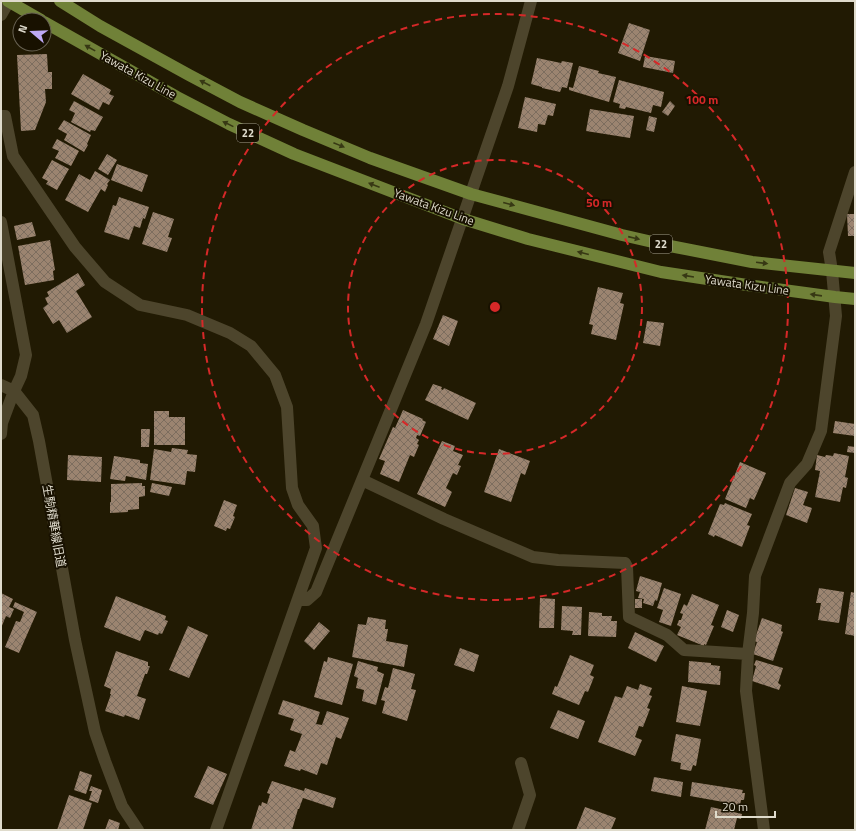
<svg xmlns="http://www.w3.org/2000/svg" width="856" height="831" font-family="'Titillium Web','Noto Sans JP',sans-serif">
	<style>
		.building { fill: url(#building-cross-hatch) }
		.lines { fill: none; stroke-linecap: round; stroke-linejoin: round }
		.street { stroke: #4d452c; stroke-width: 12 }
		.primary { stroke: #708138; stroke-width: 12 }
		.oneway { fill: #373814 }
		.ring { fill: none; stroke: #d62828; stroke-width: 2; stroke-dasharray: 7 5 }
		.labels { text-anchor: middle; stroke-width: 4; stroke-linejoin: round; paint-order: stroke }
		.shield { fill: #181100; stroke: #a39e8f; stroke-width: 1 }
		.shield-label { font-size: 11px; font-weight: bold; fill: #dfdbcc }
		.street-label { font-size: 12px; fill: #dfdbcc; stroke: #181100 }
		.centre { fill: #d62828; stroke: #181100; stroke-width: 2 }
		.ring-label { font-size: 12px; text-anchor: middle; font-weight: bold; fill: #d62828; stroke: #181100; stroke-width: 4; stroke-linejoin: round; paint-order: stroke }
	</style>
	<defs>
		<pattern id="building-cross-hatch" width="8" height="8" patternUnits="userSpaceOnUse"><rect width="8" height="8" fill="#9b8470"/><path d="M0 0l8 8M0 8l8-8" fill="none" stroke="#7c6d5e"/></pattern>
	</defs>
	<rect width="100%" height="100%" fill="#211a03"/>
	<!-- building -->
	<path class="building" d="M629,23L650,30L640,61L618,53Z
		M47,54L48,72H52V89H45L46,102L35,130L21,131L17,55Z
		M645,56L675,61L673,73L643,67Z
		M537,58L561,63L562,61L573,63L567,88L562,87L560,92L542,88V87L531,84Z
		M579,66L599,71L598,73L616,77L609,102L569,90V87L573,88Z
		M83,74L111,90L109,94L114,96L109,105L103,102L99,110L71,94Z
		M619,80L664,92L661,107L653,105L651,113L626,107L625,109L619,108L620,104L613,102Z
		M525,97L556,104L553,116L548,115L545,125L538,124L537,132L518,128Z
		M74,101L103,117L95,131L91,130L90,132L71,122L75,113L69,110Z
		M670,101L675,106L668,116L662,112Z
		M590,109L634,116L630,138L586,131Z
		M649,116L657,118L654,132L646,130Z
		M64,120L91,135L87,144L88,145L84,152L64,140L67,134L58,129Z
		M57,139L79,151L71,166L55,158L59,151L52,148Z
		M107,154L117,160L108,175L98,169Z
		M52,160L69,169L57,190L46,184L48,181L42,178Z
		M117,164L148,175L142,192L111,180Z
		M95,171L110,180L107,184L108,185L105,192L101,189L88,212L65,200L79,174L90,180Z
		M119,197L149,207L145,219L143,218L140,228L134,226L129,240L104,232L113,205L116,206Z
		M153,212L174,219L168,237L172,238L167,252L142,244Z
		M847,214H855V236H848Z
		M32,222L36,236L17,240L14,226Z
		M50,240L55,270L53,271L54,280L25,285L18,246Z
		M78,273L85,285L76,291L92,317L67,333L59,320L53,324L43,308L48,304L45,298L49,296L47,292Z
		M598,287L623,293L620,303L624,304L616,340L591,334L593,325L589,324Z
		M443,315L458,321L449,346L433,339Z
		M647,321L664,323L660,346L643,343Z
		M433,384L442,387L441,389L443,390L444,388L476,403L468,420L425,400Z
		M403,410L423,419L422,420L426,422L420,436L417,435L416,438L419,440L417,444L419,445L414,457L410,455L399,482L380,474L385,461L379,459L393,427L395,428Z
		M154,411H169V417H185V445H154Z
		M835,421L855,424V436L833,433Z
		M141,429H150L149,447H141Z
		M442,441L455,446L453,451L463,455L458,465L461,466L457,475L453,473L446,488L452,492L445,507L417,494Z
		M848,446L855,447V453L847,452Z
		M172,448L188,450L187,454L197,455L195,472L187,471L185,485L150,480L154,449L171,452Z
		M499,449L530,461L525,475L521,473L511,502L484,492Z
		M834,453L849,456L845,477L848,478L846,488L843,487L840,502L815,497L820,471L815,470L817,455L825,457L826,455L833,456Z
		M68,455L102,457L101,482L67,480Z
		M114,456L140,460V463L148,464L146,480L126,476L125,481L110,479Z
		M740,462L766,473L754,500L750,498L746,508L725,499Z
		M142,483V486H145V496L139,497V509L128,510V512L110,513V502H111V484Z
		M152,483L172,487L169,496L150,492Z
		M795,488L808,492L803,505L812,508L807,523L786,515Z
		M224,500L237,505L233,516L235,517L230,529L227,528L226,531L214,526Z
		M725,503L752,514L747,525L750,526L742,547L715,535L714,537L708,534L720,504L724,505Z
		M640,576L662,583L657,601L655,600L653,606L643,603L644,599L638,598L640,592L636,591Z
		M664,588L681,594L671,626L659,622L663,610L657,608Z
		M819,588L844,592L839,623L818,620L821,603H816Z
		M851,592L855,593V636L845,634Z
		M1,593L13,599L9,607L14,609L10,618L6,616L1,628Z
		M692,594L719,605L711,625L714,626L706,645L704,644V646L677,635L681,627L677,625L679,620H681L683,614L680,613L684,604L687,606Z
		M116,596L166,616L165,620L168,621L162,634L159,633L158,635L145,630L140,641L104,627Z
		M540,598L555,599L554,628H539Z
		M635,599H642V608H635Z
		M15,602L37,612L19,653L5,647L16,621L20,622L24,612L13,607Z
		M562,606L582,607L581,635H572L573,631L561,630Z
		M727,610L739,615L733,632L721,627Z
		M589,612L602,613V616H612L611,621H617L616,637L588,636Z
		M368,617L386,620L385,629H388L386,641L408,645L404,667L352,657L358,624L366,625Z
		M762,618L782,625L781,631L783,632L773,661L753,654L757,642L754,641Z
		M319,622L330,631L314,650L304,641Z
		M188,626L208,635L189,678L169,670Z
		M635,632L664,646L656,662L628,648Z
		M460,648L479,655L474,672L454,665Z
		M116,651L148,662V666H150L147,674H145L137,696L146,699L139,720L125,715L124,717L105,711L111,694H110L111,689L104,686Z
		M570,655L594,665L590,675L594,677L588,692L585,691L579,705L552,694L555,686L557,687Z
		M328,657L353,664L342,705L314,697L324,661L327,662Z
		M756,660L783,668L778,683L781,685L779,690L752,681L756,666L754,665Z
		M358,661L378,667L377,671L384,674L376,705L362,701L364,690L356,688L358,678L354,676Z
		M689,661L711,663V665L720,666L719,671H721L720,685L688,682Z
		M393,668L415,674L411,689L416,690L407,721L382,713L385,701L381,700L385,687L388,688Z
		M640,684L652,688L649,695L652,696L647,708L650,709L643,727L639,726L635,737L642,740L635,756L598,742L615,696L622,698L627,686L638,690Z
		M682,686L707,691L700,726L676,722Z
		M283,700L320,712L316,724L322,725L327,711L349,718L341,739L336,737L327,765L321,763L317,775L301,769L300,771L284,766L290,750L295,752L302,734L290,730L294,719L278,714Z
		M558,710L585,721L578,739L550,728Z
		M676,734L701,739L696,766L693,765L691,771L680,769L681,763L671,761Z
		M208,766L227,774L213,805L194,797Z
		M80,771L92,775L86,794L74,790Z
		M654,777L683,782L681,797L651,791Z
		M272,781L304,791L305,788L336,798L333,808L303,798L299,809H298L292,830H251L259,805L261,806L262,802L267,804L270,794L267,793Z
		M692,782L743,790L742,793H745L744,800H741L740,805L690,796Z
		M91,786L102,790L98,803L89,800L92,791H89Z
		M69,795L92,803L83,830H57Z
		M585,807L616,818L611,830H576Z
		M711,807L742,814L741,819L737,818L734,830H705Z
		M109,819L120,823L118,830H105Z"/>
	<g class="lines">
		<!-- street -->
		<path class="street" d="M1,15L9,1
			M1,116H5L13,156L75,247L105,282L140,305L187,315L230,333L251,346L275,375L287,407L292,488L298,505L313,526L316,548L216,830
			M1,222L26,355L21,376L14,391L2,423L1,434
			M1,385L14,391L33,415L39,441L75,640L95,732L105,761L122,806L138,830
			M362,480L444,519L533,557L558,560L625,563L627,567L629,617L667,635L684,650L748,654
			M298,600H307L316,592L426,324L508,86L531,1
			M518,830L530,795L521,763
			M764,830L746,691L748,654L753,613L755,576L790,483L807,464L821,431L836,316L832,271L829,252L855,172"/>
		<!-- primary -->
		<path class="primary" d="M8,1L41,20
			M60,1L100,26L189,75L240,102L303,130L370,158L471,194L622,235L670,246L752,262L855,273
			M44,22L177,97L229,124L294,154L463,219L528,239L661,272L747,285L835,297L855,299"/>
	</g>
	<!-- one-way arrows -->
	<defs><path id="oneway-solid" d="M-6-.8H1V-3.2L6.5 0L1 3.2V.8H-6Z"/></defs>
	<g class="oneway">
		<use href="#oneway-solid" transform="translate(90 48) rotate(-151)"/>
		<use href="#oneway-solid" transform="translate(205 83) rotate(-153)"/>
		<use href="#oneway-solid" transform="translate(228 124) rotate(-154)"/>
		<use href="#oneway-solid" transform="translate(339 145) rotate(22)"/>
		<use href="#oneway-solid" transform="translate(374 185) rotate(-159)"/>
		<use href="#oneway-solid" transform="translate(509 204) rotate(15)"/>
		<use href="#oneway-solid" transform="translate(634 238) rotate(13)"/>
		<use href="#oneway-solid" transform="translate(583 253) rotate(-166)"/>
		<use href="#oneway-solid" transform="translate(762 263) rotate(7)"/>
		<use href="#oneway-solid" transform="translate(688 276) rotate(-171)"/>
		<use href="#oneway-solid" transform="translate(816 295) rotate(-172)"/>
	</g>
	<!-- distance rings -->
	<g class="ring">
		<circle cx="495" cy="307" r="147"/>
		<circle cx="495" cy="307" r="293"/>
	</g>
	<g class="labels">
		<!-- shield labels -->
		<g class="shield">
			<rect x="237" y="124" width="22" height="18" rx="3"/>
			<rect x="650" y="235" width="22" height="18" rx="3"/>
		</g>
		<g class="shield-label">
			<text x="248" y="137">22</text>
			<text x="661" y="248">22</text>
		</g>
		<!-- street labels -->
		<g class="street-label">
			<text transform="translate(138 75) rotate(29)" y="4">Yawata Kizu Line</text>
			<text transform="translate(434 207) rotate(20)" y="4">Yawata Kizu Line</text>
			<text transform="translate(747 285) rotate(8)" y="4">Yawata Kizu Line</text>
			<text transform="translate(54 526) rotate(80)" y="4">生駒精華線旧道</text>
		</g>
	</g>
	<circle cx="495" cy="307" r="6" class="centre"/>
	<g class="ring-label">
		<text x="702" y="104">100 m</text>
		<text x="599" y="207">50 m</text>
	</g>
	<!-- border -->
	<rect width="856" height="831" fill="none" stroke="#dfdbcc" stroke-width="4"/>
	<!-- north arrow -->
	<g transform="translate(32 32) rotate(289)"><circle r="19" fill="#181100" stroke="#686252"/>
	<path d="M0-3L7 15L0 10L-7 15Z" fill="#bea9f4"/>
	<text y="-6" font-size="11" font-weight="bold" text-anchor="middle" fill="#dfdbcc">N</text>
	</g>
	<!-- scale -->
	<path d="M716 811v6h59v-6" fill="none" stroke="#dfdbcc" stroke-width="2"/>
	<text x="722" y="811" font-size="12" fill="#dfdbcc" stroke="#181100" stroke-width="3" paint-order="stroke">20 m</text>
</svg>
